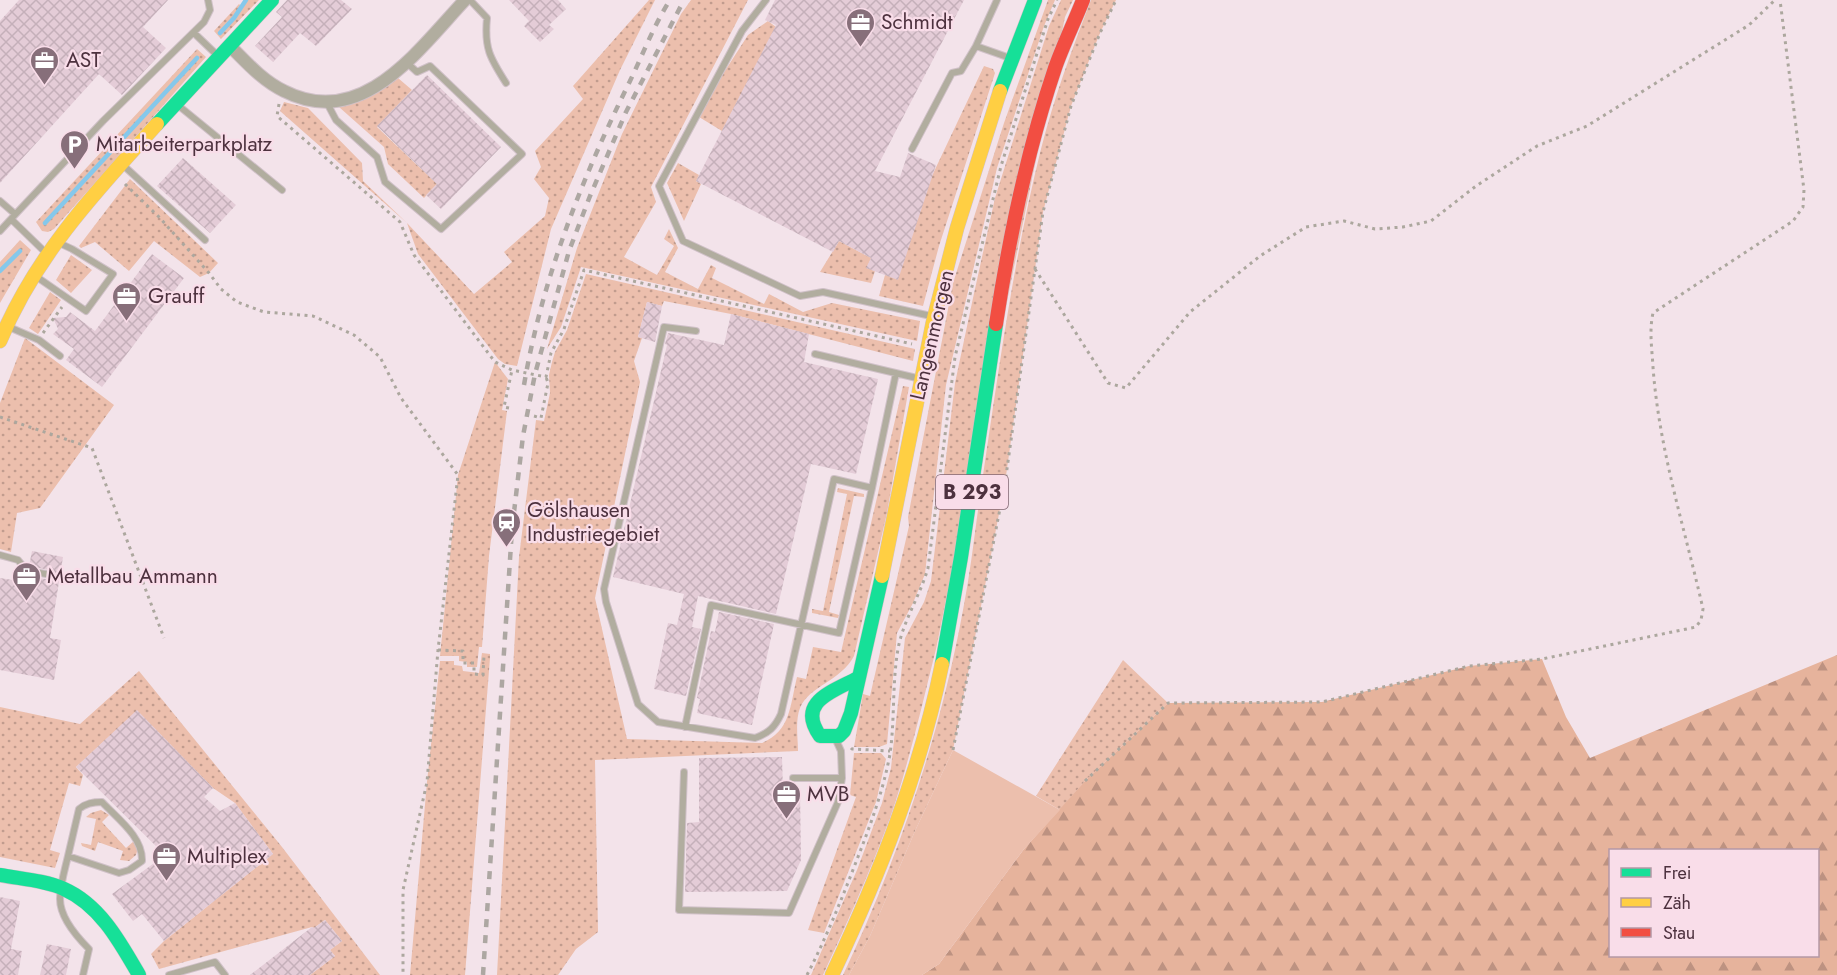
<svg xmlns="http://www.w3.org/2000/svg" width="1837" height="975" font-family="Jost,sans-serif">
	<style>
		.grass { fill: url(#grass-dots) }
		.forest { fill: url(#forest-firs); fill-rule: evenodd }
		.garden { fill: #ecbfad }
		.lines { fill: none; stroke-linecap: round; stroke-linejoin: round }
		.stream { stroke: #85c8eb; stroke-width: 4.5 }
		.building { fill: url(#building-cross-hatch) }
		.lane-casing { stroke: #d0c1c8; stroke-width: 8 }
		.street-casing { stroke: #d0c1c8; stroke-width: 14 }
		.fast-casing { stroke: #d0c1c8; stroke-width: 15 }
		.slow-casing { stroke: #d0c1c8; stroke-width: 15 }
		.jam-casing { stroke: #d0c1c8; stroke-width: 15 }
		.path { stroke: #aca79e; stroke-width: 3; stroke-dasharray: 3 4.5; stroke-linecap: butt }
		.lane { stroke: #b1ad9f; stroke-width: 6 }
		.street { stroke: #b1ad9f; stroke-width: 12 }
		.fast { stroke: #16e098; stroke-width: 14 }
		.slow { stroke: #ffcf43; stroke-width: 14 }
		.jam { stroke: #f24e42; stroke-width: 14 }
		.rail { stroke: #ada7a2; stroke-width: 4.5; stroke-dasharray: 8 8; stroke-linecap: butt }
		.labels { text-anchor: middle; stroke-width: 4.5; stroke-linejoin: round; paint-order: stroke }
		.shield { fill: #f9dde9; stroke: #816571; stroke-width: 1.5 }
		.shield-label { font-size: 20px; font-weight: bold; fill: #4d313e }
		.poi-label { font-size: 21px; fill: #4d313e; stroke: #f9dde9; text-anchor: start }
		.street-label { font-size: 21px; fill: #4d313e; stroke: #f9dde9 }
	</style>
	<defs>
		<pattern id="grass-dots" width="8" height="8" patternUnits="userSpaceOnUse" patternTransform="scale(1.5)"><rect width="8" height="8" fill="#ecbfad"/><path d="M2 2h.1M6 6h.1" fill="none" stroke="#c19c8e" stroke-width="1.8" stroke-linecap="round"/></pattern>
		<pattern id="forest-firs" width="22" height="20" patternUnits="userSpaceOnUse" patternTransform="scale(1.5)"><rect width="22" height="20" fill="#e6b39c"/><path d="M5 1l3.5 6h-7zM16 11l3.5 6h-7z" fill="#bd9281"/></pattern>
		<pattern id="building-cross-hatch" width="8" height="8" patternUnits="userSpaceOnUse" patternTransform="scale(1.5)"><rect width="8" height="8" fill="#e4ccd7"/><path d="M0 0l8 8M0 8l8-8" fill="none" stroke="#c5b0ba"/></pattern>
	</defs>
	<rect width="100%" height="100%" fill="#f3e3ea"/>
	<!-- grass -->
	<path class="grass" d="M246,0H259L221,39L214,31L239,4L241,6Z
		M649,0H655L620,70L551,229L517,366L505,364L498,359L418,254L407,223L280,111L284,102L308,108L362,163L363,181L407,223L474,294L512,262L504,252L545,216L549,198L534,179L541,167L535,151L583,99L573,86Z
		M691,0H748L651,187L656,202L624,257L657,275L674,246L664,239L669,229L678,248L665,272L698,289L711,265L716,268L712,278L764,304L769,294L803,312L832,303L920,321L917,341L581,267L561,327L547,349L577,248L622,134L681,14Z
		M1048,0H1055L1044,26L997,168L946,385L925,574L913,603L897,633L887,744L879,747H854L863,694L870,696L909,526L908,517L953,283L1004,123Z
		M1061,0H1073L1065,17L936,649C922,705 909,763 890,818C870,872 847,923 823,975H811L857,870L882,803L891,768L905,638L924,602L931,581L955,383L973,298L995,198L1049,26Z
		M1091,0H1116L1100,33L1071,106L1043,212L1005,483L953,750L915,831L870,936L849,975H843C898,859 940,736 963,610C971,570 975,529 981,489C998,375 1013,261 1041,149C1054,98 1072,49 1091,0Z
		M768,21L776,27L722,131L699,117L712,91L748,35Z
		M197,49L206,57L54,229L48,232L42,231L36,222Z
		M984,66L993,69L995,73L939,246L923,306L879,296L885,275Z
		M398,78L412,90L377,127L437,184L424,198L388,164L384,147L339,107C362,102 380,91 398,78Z
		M678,163L699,175L696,181L701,184L684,221L667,183Z
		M130,179L218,263L209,273L200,277L154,241L129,271L95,242L81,248L79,246Z
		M20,240L31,250L0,303V262Z
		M839,241L871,258L867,268L875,271L871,283L820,272Z
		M71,255L92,270L71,293L56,280Z
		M586,274L915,349L913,361L731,314L664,301L662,306L647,302L638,337L642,338L634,361L640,382L595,598L627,739L762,743C791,731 790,705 797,677L806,679L813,647L841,652L903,386L909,387L887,513L854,656C841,681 809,686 800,708C795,721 798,738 798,751L595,760L598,932L576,949L558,975H497L519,557L536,420L544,421L550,393L549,375L552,362L555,352L567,330Z
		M50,292L61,300L38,334L29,328Z
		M25,338L114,405L40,508L17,513L11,552L0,549V403Z
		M495,362L508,379L502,410L507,411L489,556L482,647H479L477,667H467V662L459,661V656H440L458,475Z
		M838,488L864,494V497L854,496L829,612L839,615L838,618L812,613V609L823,611L847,494L837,492Z
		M482,653L490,654V658L465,975H410L427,782L440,661H454V665L462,666L463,671L479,673Z
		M1123,660L1168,703L1085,781L1060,810L1036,796Z
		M139,671L282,847L380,975H310L335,956L330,950L342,941L325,920L314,928L312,927L159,969L151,954L164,941L273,854L235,803L213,788L137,711L76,767L83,775L80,786L69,783L50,850L60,853L55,868L0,857V707L80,724Z
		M854,753H881L886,759L876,802L824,933L808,930L856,797L850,795Z
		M101,810L109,815L102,822L126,848L134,841L138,848L136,855L129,861L120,860L123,851L98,842L95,851L82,846L81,843L91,845L96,819L86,817L91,813Z"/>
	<!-- forest -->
	<path class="forest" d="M1837,655V975H922L939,964L1024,849L1085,781L1168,703L1322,702L1469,666L1542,659L1566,717L1590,758ZM1610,850H1818V956H1610Z"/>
	<!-- garden -->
	<path class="garden" d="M953,750L1060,810L1024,849L939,964L922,975H849L870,936L915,831Z"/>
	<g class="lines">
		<!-- stream -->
		<path class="stream" d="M220,33L234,18L246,0
			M45,223L197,58
			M0,271L20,251"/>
	</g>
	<!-- building -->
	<path class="building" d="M19,0H168L143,27L166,48L122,95L99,74L0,183V21Z
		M287,0H341L352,9L316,46L300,33L273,62L255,46L282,17L276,12Z
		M509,0H558L566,9L549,25L554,29L540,42L524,26L529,21Z
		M775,0H964L875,171L900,177L908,153L936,165L898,280L866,268L871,258L839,241L833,252L696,181L776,25L765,20Z
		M427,75L501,147L441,209L426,195L437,184L377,126Z
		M183,158L236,205L210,233L157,186Z
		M152,254L184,278L102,387L66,360L74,349L53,334L58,329L53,318L66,317L70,312L95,331Z
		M647,302L662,306L655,342L638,337Z
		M731,314L809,334L804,362L878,379L856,474L811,464L776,614L698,596L692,627L701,629L686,696L654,689L668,623L677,625L684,594L613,577L667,345L665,344L668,333L724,345Z
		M32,551L63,557L50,638L61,640L54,680L0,670V578L26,582L27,576L46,579L51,575L49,570L29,566Z
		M719,612L774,624L752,725L697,713L700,699L697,698L711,631L715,632Z
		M137,710L213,788L204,797L220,811L235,803L273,854L164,941L142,914L133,921L112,894L165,855L76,767Z
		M782,757L783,791H800L801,860L787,891L685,892L687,823L699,822V758Z
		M0,897L20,901L11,949L22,951L18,975H0Z
		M325,920L342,941L330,950L335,956L310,975H250L312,927L314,928Z
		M47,944L71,949L66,975H40Z"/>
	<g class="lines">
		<defs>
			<path id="lane" d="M470,0L487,18C484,48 490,58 506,83
				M766,0L742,31L659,186L683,241L800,296L823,292L931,316
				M997,0L976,46L1010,58
				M194,33L217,55
				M327,103L336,120L377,157L385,182L441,229L522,154L430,66L417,72L406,62
				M179,106L282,190
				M912,149L952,73L961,71L976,46
				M124,166L205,240
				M0,201L15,214
				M0,231L11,219
				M46,253L11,219L103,121L204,22L210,10L208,0
				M34,275L86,311L113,274L72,249L57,242
				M9,327L39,340L60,356
				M696,331L664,327L604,589L606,602L638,704L658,722L755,738C769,733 775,727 781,714L834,479L872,488L896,373
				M815,354L921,379
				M0,555L18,560L27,571L46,574
				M685,727L711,605L839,633L872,488
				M684,772L679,910L789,913L838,802L842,778
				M793,778H842L841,751L835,738
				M68,856L79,809C86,803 93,802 102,802C118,819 143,837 142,861L129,870L119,873L68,856C65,869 60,885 60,899C60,917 77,937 89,949L83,975
				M169,975L215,962L225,975"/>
			<path id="street" d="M231,47C247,63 263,81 284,91C362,131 418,50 465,0"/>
			<path id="fast" d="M1000,91L1035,0
				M157,124L272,0
				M942,664L961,557L996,324
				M858,678C832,692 796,702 820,736H839L844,731L851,713L882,576
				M0,875C21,879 44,880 64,889C100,905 120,942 139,975"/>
			<path id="slow" d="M0,341C35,256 96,191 157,124
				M882,576L933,322L957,228L1000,91
				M832,975C879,875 920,773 942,664"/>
			<path id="jam" d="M996,324C1009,238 1027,151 1055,68C1063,45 1074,23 1083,0"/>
		</defs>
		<!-- lane casing -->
		<use href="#lane" class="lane-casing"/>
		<!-- street casing -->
		<use href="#street" class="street-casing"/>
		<!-- fast casing -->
		<use href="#fast" class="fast-casing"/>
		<!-- slow casing -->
		<use href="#slow" class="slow-casing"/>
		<!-- jam casing -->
		<use href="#jam" class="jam-casing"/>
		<!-- path -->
		<path class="path" d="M279,104L277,116L400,222L414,255L495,362L512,370L546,377L551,353L564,329L584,270L912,344
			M125,184L159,217L209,273L221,289L237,302L264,312L313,316L354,335L380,357L401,398L458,475L438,650L427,782L403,890V975
			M1035,269L1108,383L1126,388L1190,312L1260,256L1306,227L1344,221L1375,229L1403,227L1431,221L1476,186L1537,146L1587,126L1749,25L1775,0
			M43,333L62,307
			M509,408L504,407L512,370
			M534,416L541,418L548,383L546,377
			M0,417L92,448L164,638
			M438,650L463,651V663H474V674L483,675L484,655
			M851,748L852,749L890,751
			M953,750L1005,483L1043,212L1071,106L1100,33L1116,0
			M1085,781L1168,703L1322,702L1469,666L1542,659L1696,627L1701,620L1703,609C1685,529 1659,450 1653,367C1652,349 1649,331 1653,313L1793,221L1803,207L1804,190L1780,0
			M807,975C826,938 841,901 856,862C870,826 883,792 890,754C895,719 892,683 898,649C903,621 920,596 928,568L955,357L1001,166L1048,19L1057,0"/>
		<!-- lane -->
		<use href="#lane" class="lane"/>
		<!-- street -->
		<use href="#street" class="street"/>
		<!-- fast -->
		<use href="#fast" class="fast"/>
		<!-- slow -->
		<use href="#slow" class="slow"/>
		<!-- jam -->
		<use href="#jam" class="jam"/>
		<!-- rail -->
		<path class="rail" d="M524,385C542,279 582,178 630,81C643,54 654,25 670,0
			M483,975L512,529L523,436L535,374L569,251L590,196L626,112L684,0"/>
	</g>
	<!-- icons -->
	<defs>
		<symbol id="office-pin" viewBox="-11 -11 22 30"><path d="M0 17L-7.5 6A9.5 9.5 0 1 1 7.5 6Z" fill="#876f7a" stroke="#f9dde9"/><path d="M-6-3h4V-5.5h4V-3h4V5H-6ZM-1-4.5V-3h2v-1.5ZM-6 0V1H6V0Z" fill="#fff"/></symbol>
		<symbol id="parking-pin" viewBox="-11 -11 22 30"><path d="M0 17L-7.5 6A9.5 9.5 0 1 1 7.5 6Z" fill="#876f7a" stroke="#f9dde9"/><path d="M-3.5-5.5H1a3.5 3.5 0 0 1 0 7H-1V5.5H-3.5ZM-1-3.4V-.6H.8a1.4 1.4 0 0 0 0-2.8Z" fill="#fff"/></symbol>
		<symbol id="station-pin" viewBox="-11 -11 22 30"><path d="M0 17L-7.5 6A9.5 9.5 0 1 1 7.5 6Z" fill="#876f7a" stroke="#f9dde9"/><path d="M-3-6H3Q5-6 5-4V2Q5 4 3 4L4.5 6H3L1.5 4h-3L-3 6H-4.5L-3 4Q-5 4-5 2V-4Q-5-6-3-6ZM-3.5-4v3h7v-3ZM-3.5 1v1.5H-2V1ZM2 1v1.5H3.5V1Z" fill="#fff"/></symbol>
	</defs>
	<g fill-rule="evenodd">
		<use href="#office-pin" x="844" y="6" width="33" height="45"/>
		<use href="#office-pin" x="28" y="44" width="33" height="45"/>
		<use href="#parking-pin" x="58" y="128" width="33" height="45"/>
		<use href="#office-pin" x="110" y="280" width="33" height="45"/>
		<use href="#station-pin" x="490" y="506" width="33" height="45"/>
		<use href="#office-pin" x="10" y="560" width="33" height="45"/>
		<use href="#office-pin" x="770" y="778" width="33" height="45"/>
		<use href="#office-pin" x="150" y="840" width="33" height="45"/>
	</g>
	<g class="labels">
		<!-- shield labels -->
		<rect class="shield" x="936" y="475" width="72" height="34" rx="4.5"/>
		<g class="shield-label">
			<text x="972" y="499">B 293</text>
		</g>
		<!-- poi labels -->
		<g class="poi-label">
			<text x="881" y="29">Schmidt</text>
			<text x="66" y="67">AST</text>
			<text x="96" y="151">Mitarbeiterparkplatz</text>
			<text x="148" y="303">Grauff</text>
			<text x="527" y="517">Gölshausen<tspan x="527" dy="24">Industriegebiet</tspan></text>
			<text x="47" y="583">Metallbau Ammann</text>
			<text x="807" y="801">MVB</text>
			<text x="187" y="863">Multiplex</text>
		</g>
		<!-- street labels -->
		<g class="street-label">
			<text transform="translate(932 335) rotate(-77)" y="7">Langenmorgen</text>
		</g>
	</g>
	<!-- legend -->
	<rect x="1609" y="849" width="210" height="108" fill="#f9dde9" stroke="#b498a5" stroke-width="1.5"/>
	<rect x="1621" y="868" width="30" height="9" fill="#16e098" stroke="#b498a5" stroke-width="1.5"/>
	<text x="1663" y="879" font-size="18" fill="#4d313e">Frei</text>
	<rect x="1621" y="898" width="30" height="9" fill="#ffcf43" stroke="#b498a5" stroke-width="1.5"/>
	<text x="1663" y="909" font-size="18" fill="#4d313e">Zäh</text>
	<rect x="1621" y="928" width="30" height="9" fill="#f24e42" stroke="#b498a5" stroke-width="1.5"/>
	<text x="1663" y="939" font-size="18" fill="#4d313e">Stau</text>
</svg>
